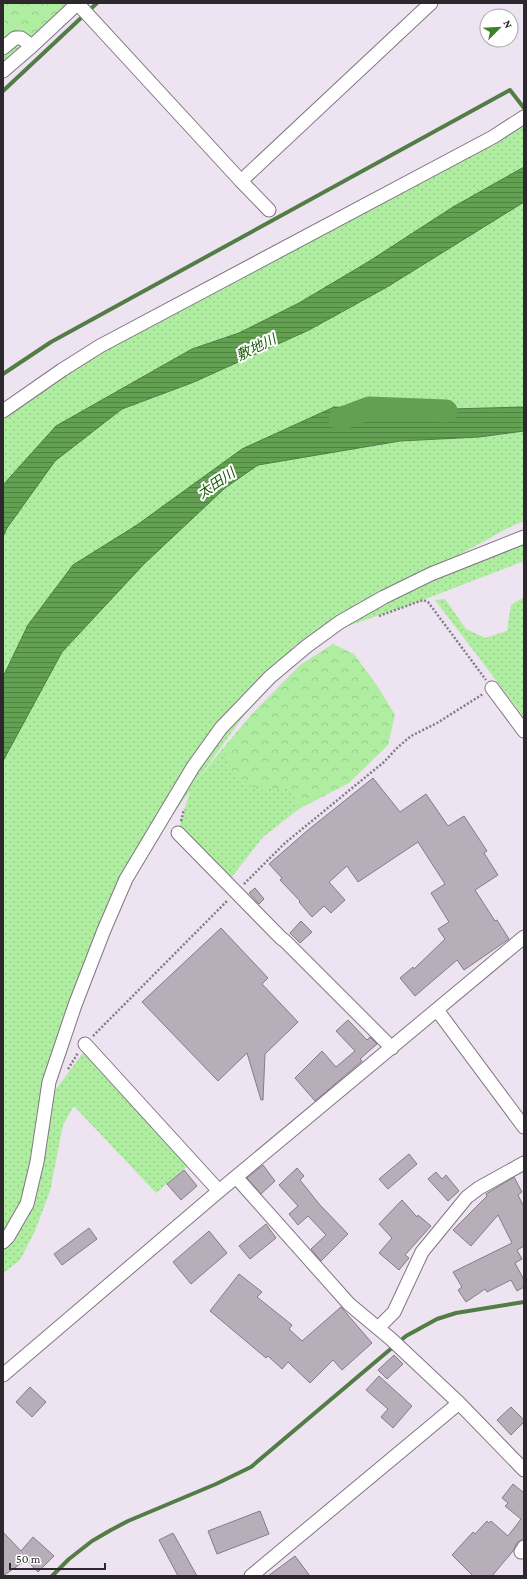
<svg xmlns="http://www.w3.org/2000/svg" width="527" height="1579" font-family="'Crimson Pro','Noto Sans JP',serif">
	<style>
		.green { fill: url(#green-dots) }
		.forest { fill: url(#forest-crowns) }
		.water { fill: url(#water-rules); stroke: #527d46 }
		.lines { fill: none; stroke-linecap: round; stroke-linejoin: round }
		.stream { stroke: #527d46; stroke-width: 4 }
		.river { stroke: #62a151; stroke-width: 23 }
		.building { fill: #b8aeba; stroke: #857c87 }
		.minor-casing { stroke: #807782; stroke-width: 15 }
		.path { stroke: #837c85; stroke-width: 2.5; stroke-dasharray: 2 2; stroke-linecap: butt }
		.minor { stroke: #fff; stroke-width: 13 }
		.labels { text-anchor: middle; stroke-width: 4; stroke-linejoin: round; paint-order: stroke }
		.water-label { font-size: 14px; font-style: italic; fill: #1c5a05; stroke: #fff }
	</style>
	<defs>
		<pattern id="green-dots" width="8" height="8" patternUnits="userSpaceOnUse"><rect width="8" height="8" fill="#afeda0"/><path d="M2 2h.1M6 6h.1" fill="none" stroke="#97cb8a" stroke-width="1.8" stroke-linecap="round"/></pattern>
		<pattern id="forest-crowns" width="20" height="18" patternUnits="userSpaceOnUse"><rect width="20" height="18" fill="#afeda0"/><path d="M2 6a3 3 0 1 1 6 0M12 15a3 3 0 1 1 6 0" fill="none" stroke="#97cb8a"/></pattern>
		<pattern id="water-rules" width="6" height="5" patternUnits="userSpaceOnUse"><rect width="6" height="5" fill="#62a151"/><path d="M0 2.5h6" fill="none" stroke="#518344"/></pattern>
	</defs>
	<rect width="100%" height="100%" fill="#eee3f0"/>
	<!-- green -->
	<path class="green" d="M524,117V521L506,529L294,646L198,779L224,747L232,770L256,790L290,786L299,809L263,837L231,878L179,828L190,791L126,879L58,1055L50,1097L86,1049L190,1164L156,1193L74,1106L63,1125L50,1191L35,1231L20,1260L3,1273V414L93,350Z
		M524,541V561L423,600L345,627L416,581Z
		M524,597V717L435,600L445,599L466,629L485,638L507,631L511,605Z"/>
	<!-- forest -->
	<path class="forest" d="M3,3H71L3,68Z
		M333,644L354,654L378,687L395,715L388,745L349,783L299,809L290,787L256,790L231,770L224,747L252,714L300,665Z"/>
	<!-- water -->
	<path class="water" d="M524,167V202L387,287L309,330L194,382L122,409L55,461L7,528L3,537V485L56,426L192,349L239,333L299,303L368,262L453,207Z
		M334,407L415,410L524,407V431L479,437L400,441L258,465L225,488L144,564L62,652L3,761V677L28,625L73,565L137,525L242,449Z"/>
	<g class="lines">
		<!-- stream -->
		<path class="stream" d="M3,91L97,3
			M3,374L51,342L510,90L524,108
			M52,1576L69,1559L92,1541L111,1530L128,1521L216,1484L251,1467L406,1336L437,1319L456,1313L524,1302"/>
		<!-- river -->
		<path class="river" d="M340,419L369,408L446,411"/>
	</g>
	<!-- building -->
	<path class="building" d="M373,778L400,812L426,794L448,826L464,816L487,851L484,853L498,875L475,890L495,921L497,920L509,939L464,970L457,960L415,996L400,978L413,967L414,969L445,939L438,929L449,922L431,893L445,884L418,842L358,882L347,866L329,882L345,900L331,913L324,906L312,917L299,902L300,901L280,880L282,878L269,864L308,830Z
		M255,888L264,899L259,904L249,893Z
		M301,921L312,932L300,943L290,933Z
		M221,928L268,978L262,984L298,1022L265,1054L263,1100H261L247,1053L218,1081L142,1002Z
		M348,1020L367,1040L370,1037L377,1044L360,1059L362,1061L315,1101L295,1078L322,1051L336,1067L355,1051L336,1031Z
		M409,1154L417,1164L388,1189L379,1179Z
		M263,1165L275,1181L261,1194L247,1178Z
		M297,1168L304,1176L300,1180L320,1205L348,1234L321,1261L311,1249L326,1235L308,1216L298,1225L289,1214L298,1206L279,1185Z
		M184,1170L197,1186L181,1200L167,1184Z
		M436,1172L442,1179L446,1175L459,1191L448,1201L428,1179Z
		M514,1177L522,1192L518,1195L524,1207V1246L517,1250L522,1259L515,1263L524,1280V1287L517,1291L511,1280L487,1292L485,1289L466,1302L458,1290L462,1287L453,1272L512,1243L498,1215L471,1246L453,1230L487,1196L486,1194Z
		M402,1200L417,1217L418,1215L431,1226L405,1255L409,1258L399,1270L379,1253L392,1238L379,1224Z
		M266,1224L276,1238L250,1259L239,1246Z
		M89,1228L97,1239L62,1265L54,1254Z
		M209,1231L227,1253L191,1284L173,1262Z
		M239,1274L262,1292L257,1297L292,1325L289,1329L302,1341L341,1307L372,1343L342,1370L333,1360L310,1383L288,1362L282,1369L268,1356L266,1358L210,1311Z
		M394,1355L403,1364L387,1379L378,1370Z
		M379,1376L412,1406L393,1428L381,1417L388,1409L366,1390Z
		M30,1387L46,1402L32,1417L16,1402Z
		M511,1407L524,1420V1422L511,1435L497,1420Z
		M513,1484L524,1493V1538L517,1543L513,1551L492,1576H473L452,1555L473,1532L475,1534L487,1521L489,1523L491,1521L508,1536L521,1519L505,1506L508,1503L502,1498Z
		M260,1511L269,1534L217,1554L208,1531Z
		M3,1532L21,1551L33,1537L54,1556L38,1572L26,1560L3,1576Z
		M173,1533L197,1576H178L159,1540Z
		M295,1556L310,1576H268Z"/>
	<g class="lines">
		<defs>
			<path id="minor" d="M78,4L241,181L269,210
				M3,48L15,38H21L32,46
				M3,71L32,46L78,3
				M241,181L431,3
				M3,411L62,370L100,346L493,137L524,117
				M492,688L524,731
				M178,833L281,938L285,941L392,1048
				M437,1010L524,1127
				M85,1044L219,1191
				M236,1177L349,1304L391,1339L459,1403L524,1470
				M3,1242L8,1237L27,1204L37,1162L49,1082L75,1005L104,930L126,879L193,767L221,728L270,677L307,646L340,622L384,597L431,574L524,537
				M378,1328L394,1312L422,1252L467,1197L479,1188L524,1163
				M3,1375L219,1191L524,937
				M521,1552L524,1547
				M251,1576L459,1403"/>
		</defs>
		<!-- minor casing -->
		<use href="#minor" class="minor-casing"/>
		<!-- path -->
		<path class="path" d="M379,616L423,600L428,602L486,680
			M181,821L184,809
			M244,884L285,843L384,762L398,747L411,736L437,723L483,694
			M93,1036L228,900
			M68,1069L78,1053"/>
		<!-- minor -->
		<use href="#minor" class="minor"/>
	</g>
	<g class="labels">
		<!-- water labels -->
		<g class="water-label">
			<text transform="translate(256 347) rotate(-26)" y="5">敷地川</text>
			<text transform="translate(216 483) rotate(-34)" y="5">太田川</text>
		</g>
	</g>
	<!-- border -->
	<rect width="527" height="1579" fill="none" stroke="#2c282d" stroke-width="8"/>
	<!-- north arrow -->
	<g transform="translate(499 28) rotate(66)"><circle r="19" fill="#ffffff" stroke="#aba9ab"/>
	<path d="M0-3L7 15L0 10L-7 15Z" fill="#3c8227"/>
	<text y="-6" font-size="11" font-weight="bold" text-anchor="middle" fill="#2c282d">N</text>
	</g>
	<!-- scale -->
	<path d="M10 1563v6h95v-6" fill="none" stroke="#2c282d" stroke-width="2"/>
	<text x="16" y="1563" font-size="12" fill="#2c282d" stroke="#ffffff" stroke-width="3" paint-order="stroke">50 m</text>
</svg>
